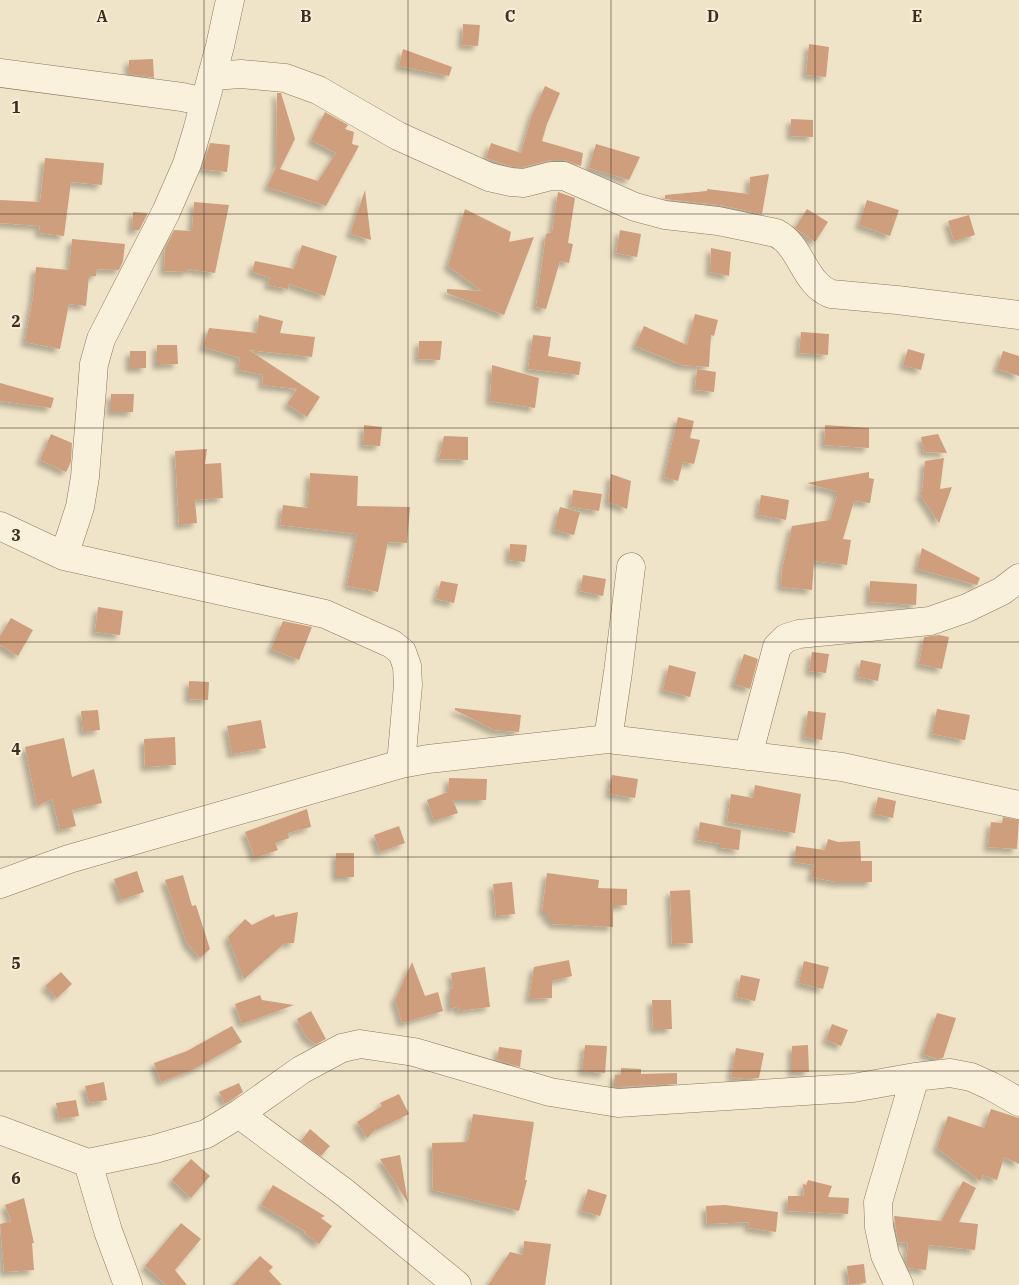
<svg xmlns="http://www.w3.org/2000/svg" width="1019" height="1285" font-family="'IBM Plex Serif',serif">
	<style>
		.building { fill: #cf9f7d; filter: url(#shadow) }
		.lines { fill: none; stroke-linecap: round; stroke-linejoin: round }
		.minor-casing { stroke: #8d765c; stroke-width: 29 }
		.minor { stroke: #faf1dc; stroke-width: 28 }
		.grid { fill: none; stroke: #3d2e20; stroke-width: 1; stroke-opacity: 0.55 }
		.grid-label { font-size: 16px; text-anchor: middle; font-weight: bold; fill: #3d2e20; stroke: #f7eed8; stroke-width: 4; stroke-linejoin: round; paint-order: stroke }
	</style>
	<defs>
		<filter id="shadow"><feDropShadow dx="-4.5" dy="4.5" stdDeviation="2.5" flood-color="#0004"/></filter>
	</defs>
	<rect width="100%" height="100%" fill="#f0e4c8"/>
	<!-- building -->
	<path class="building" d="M463,24L480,25L478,46L462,45Z
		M809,44L829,47L826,77L806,75Z
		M403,49L452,67L449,76L399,66Z
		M153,59L154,78L129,74V60Z
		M545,86L560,93L547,124L542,141L583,153L581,166L564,160H551L523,167H513L486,158L491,143L521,153L532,115Z
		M277,93H281L295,139L280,169L318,181L336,153L311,140L325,112L348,125L345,129L354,132L352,144L359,146L326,206L267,187L276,167Z
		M791,119L813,120V137L791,136Z
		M210,143L230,145L227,172L202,169Z
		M596,144L640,157L629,180L589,168Z
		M45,158L104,163L102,185L71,182L64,236L39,233L40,226L0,223V200L40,202Z
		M769,174L762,214L720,205L665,199V195L707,191V189L749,194L750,177Z
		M365,190L371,240L350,234Z
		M558,192L575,198L568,243L573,244L569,263L560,261L546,309L536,307L546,234L552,232Z
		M867,200L899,210L890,236L859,225Z
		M194,202L229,205L215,273L188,269L187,272L164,271L165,249L174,230L192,231Z
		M465,209L511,232L509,242L534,237L504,315L447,293V289L482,291L448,266Z
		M807,209L828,222L815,242L795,228Z
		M133,212L148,213L139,230H132Z
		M969,215L975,235L954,241L948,221Z
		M620,230L641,234L637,257L616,253Z
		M72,239L125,244L123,261L119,270L97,269L96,276H89L86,306L69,304L60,349L25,342L33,297L36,267L69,270Z
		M302,245L337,256L325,296L289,284L288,289L268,285L270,278L252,272L255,261L294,269Z
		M711,248L731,252L729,276L710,272Z
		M695,314L718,320L714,336L711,335L709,367L682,365L635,346L644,326L687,345Z
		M259,315L283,321L280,333L315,337L312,357L249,350L320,397L307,417L287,404L297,389L262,385L263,375L238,370L240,358L203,347L209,328L257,333Z
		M801,332L829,334L828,355L799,353Z
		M533,335L551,337L548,356L581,362L579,375L528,369Z
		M419,341H442L440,360L418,359Z
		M157,345H177L178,364L157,365Z
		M908,349L925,354L921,370L903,365Z
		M130,351H146V368H130Z
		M1003,351L1019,356V376L997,369Z
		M492,365L539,378L535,408L490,401Z
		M697,369L716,372L714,392L695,390Z
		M0,383L54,398L51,408L0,401Z
		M111,394H134L133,412H111Z
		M678,417L694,421L690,438L700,440L694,464L683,462L678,481L664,477Z
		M364,425L382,427L380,446L363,445Z
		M825,425L869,428V448L824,445Z
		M51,434L72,443L71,462L66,472L40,460Z
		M938,434L947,453L924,452L921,437Z
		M444,436L468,437V460L439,459Z
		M207,449L205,464L221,463L223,498L195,500L197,523L179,525L175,451Z
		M944,458L940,489L952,487L939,523L919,493H922L925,461Z
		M869,472V478L874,479L870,503L854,501L843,539L851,540L847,565L814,561L812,590L781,587L782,570L792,526L830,520L837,496V492L807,483Z
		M310,473L358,476L357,506L410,507L407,543L388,542L378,592L347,586L357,534L280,525L283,505L308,508Z
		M611,474L631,481L627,509L608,502Z
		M573,490L602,494L599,511L571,507Z
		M761,495L789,500L786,520L758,515Z
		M560,507L580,512L574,535L554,530Z
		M510,544L527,545L525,562L509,560Z
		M922,548L980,578L977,585L917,569Z
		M583,575L606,579L603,596L580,591Z
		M441,581L458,584L454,603L436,599Z
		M870,581L917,584L916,605L869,602Z
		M98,607L123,611L120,635L95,632Z
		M11,618L33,630L18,656L0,645V636Z
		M283,621L312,627L299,660L271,649Z
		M939,635L949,637L942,669L919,664L924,637Z
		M812,652L829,654L826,673L809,671Z
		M744,654L758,659L750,689L734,684Z
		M861,660L881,664L878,681L858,677Z
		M669,665L696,672L690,697L663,690Z
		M189,681L209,682L208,700L189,699Z
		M455,708L521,715L519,732L494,730L455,710Z
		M937,709L970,715L965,740L932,734Z
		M98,710L100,730L83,732L81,711Z
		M808,711L826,713L822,740L804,737Z
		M261,720L266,748L232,754L227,726Z
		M175,737L176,765L145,767L144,739Z
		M64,738L72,777L94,769L102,803L72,810L76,826L60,830L52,799L37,806L25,747Z
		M612,775L638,779L635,798L609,794Z
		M449,778L487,779L486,800H453L458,813L434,821L427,800L448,792Z
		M755,785L801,794L795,833L727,822L731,794L753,798Z
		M878,797L896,801L893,818L874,814Z
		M307,809L311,827L288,833L289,838L275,843L278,850L255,858L245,832Z
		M1003,817L1019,820L1017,849L988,847L991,822L1002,823Z
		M700,822L741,830L739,850L721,848V844L697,840Z
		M399,826L405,843L380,852L374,835Z
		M828,839L838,842L860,841L861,861H872V882H836L811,877L814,865L794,862L796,846L825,850Z
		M336,853H354V877H336Z
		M137,871L144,892L121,900L114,879Z
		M547,873L599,880L598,888L627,889V905L613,906V927L552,924V919H547V912H542Z
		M183,875L192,906L196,905L210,949L200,958L187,943L165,880Z
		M512,882L515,914L496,916L493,884Z
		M690,890L693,943L672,944L670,891Z
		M298,912L294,943H285L244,979L228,937L245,919L252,925L274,914L275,917Z
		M569,960L572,976L552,981V998L529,999L534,967Z
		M804,961L829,967L823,989L799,983Z
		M412,962L425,996L438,992L443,1011L402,1023L395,1000Z
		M485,967L490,1007L459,1011L458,1006L450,1009V989L453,988L451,973Z
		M61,972L72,984L57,998L45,986Z
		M741,975L760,979L755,1001L736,997Z
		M260,995L262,1000L294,1005L242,1024L235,1004Z
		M652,1000H671L672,1029H653Z
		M311,1011L326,1039L316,1044L306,1037L297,1019Z
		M937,1013L956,1018L943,1058L937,1059L923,1054Z
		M832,1024L848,1030L841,1046L826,1040Z
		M232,1026L242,1042L194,1069L161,1082L154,1063L187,1051Z
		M585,1045L607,1046L605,1073L582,1071Z
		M808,1045L809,1072H792V1046Z
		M499,1047L522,1050L520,1067L497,1060Z
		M736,1048L764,1053L759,1078L745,1079L731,1077Z
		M621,1068L641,1069V1074L677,1073V1084L615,1087V1075H621Z
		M104,1082L107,1100L89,1103L85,1086Z
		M239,1083L243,1092L225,1104L219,1092Z
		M399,1094L409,1114L376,1130V1129L367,1138L357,1122L382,1106L380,1103Z
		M76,1100L79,1116L59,1119L56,1103Z
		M991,1109L1019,1118V1164L1004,1157L997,1180L983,1175L980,1181L937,1148L948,1116L984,1128Z
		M473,1114L534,1122L525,1180H527L519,1211L433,1190L432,1143L468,1142Z
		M310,1129L330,1146L321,1156L301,1141Z
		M400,1155L408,1203L380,1159Z
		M191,1159L210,1176L191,1198L172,1180Z
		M808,1180L832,1186L828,1197L849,1198L848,1214L787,1211L788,1196H804L803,1184L806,1185Z
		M963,1181L976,1188L959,1222L978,1224L975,1250L929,1245L926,1270L908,1268L906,1263L908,1243L898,1242L894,1216L941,1221Z
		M273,1185L325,1216L321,1218L332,1226L319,1244L304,1233L306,1232L261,1205Z
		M588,1189L607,1195L600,1216L581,1211Z
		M24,1198L34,1243H32L34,1270L4,1272L0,1224L11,1221L5,1205Z
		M725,1205L778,1212L776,1232L748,1228L749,1222L707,1224L706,1206Z
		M181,1223L201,1239L175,1270L187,1285H166L145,1266Z
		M524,1241L551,1244L545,1285H488L510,1252L523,1255Z
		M260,1256L273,1267L269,1271L282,1285H233Z
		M864,1264L866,1283L849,1285L847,1266Z"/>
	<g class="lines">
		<defs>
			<path id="minor" d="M0,73L182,97L205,102
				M212,76L241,74L285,78L318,90L398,136L489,177L511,182L524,183L551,176H564L635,207L665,215L718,221L776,233C802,246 803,283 831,294L897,300L1019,315
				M0,526L64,556L325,614L392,644L402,652L407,666L408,685L401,764
				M64,556L80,507L85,477L94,364L101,339L166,212L187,164L197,131L220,46L230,0
				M608,739L618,672L631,567
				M748,756L777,647L786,638L799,634L930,621L967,608L1002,591L1019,578
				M0,884L69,859L401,764L428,759L608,739L842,767L1019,805
				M239,1114L345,1193L457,1285
				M0,1130L88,1163L155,1149L206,1134L239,1114L301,1070L342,1048L360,1044L414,1052L550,1092L618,1103L853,1088L915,1077L950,1073L971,1077L991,1086L1019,1102
				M88,1163L108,1231L128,1285
				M899,1285L885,1255L879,1227L878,1202L915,1077"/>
		</defs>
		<!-- minor casing -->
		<use href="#minor" class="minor-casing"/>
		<!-- minor -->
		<use href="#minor" class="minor"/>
	</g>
	<!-- grid -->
	<path class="grid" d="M204,0V1285M408,0V1285M611,0V1285M815,0V1285M0,214H1019M0,428H1019M0,642H1019M0,857H1019M0,1071H1019"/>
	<g class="grid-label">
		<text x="102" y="22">A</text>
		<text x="306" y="22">B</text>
		<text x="510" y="22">C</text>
		<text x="713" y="22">D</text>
		<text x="917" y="22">E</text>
		<text x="16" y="113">1</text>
		<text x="16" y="327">2</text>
		<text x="16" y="541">3</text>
		<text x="16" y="755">4</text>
		<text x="16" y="969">5</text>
		<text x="16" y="1184">6</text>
	</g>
</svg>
